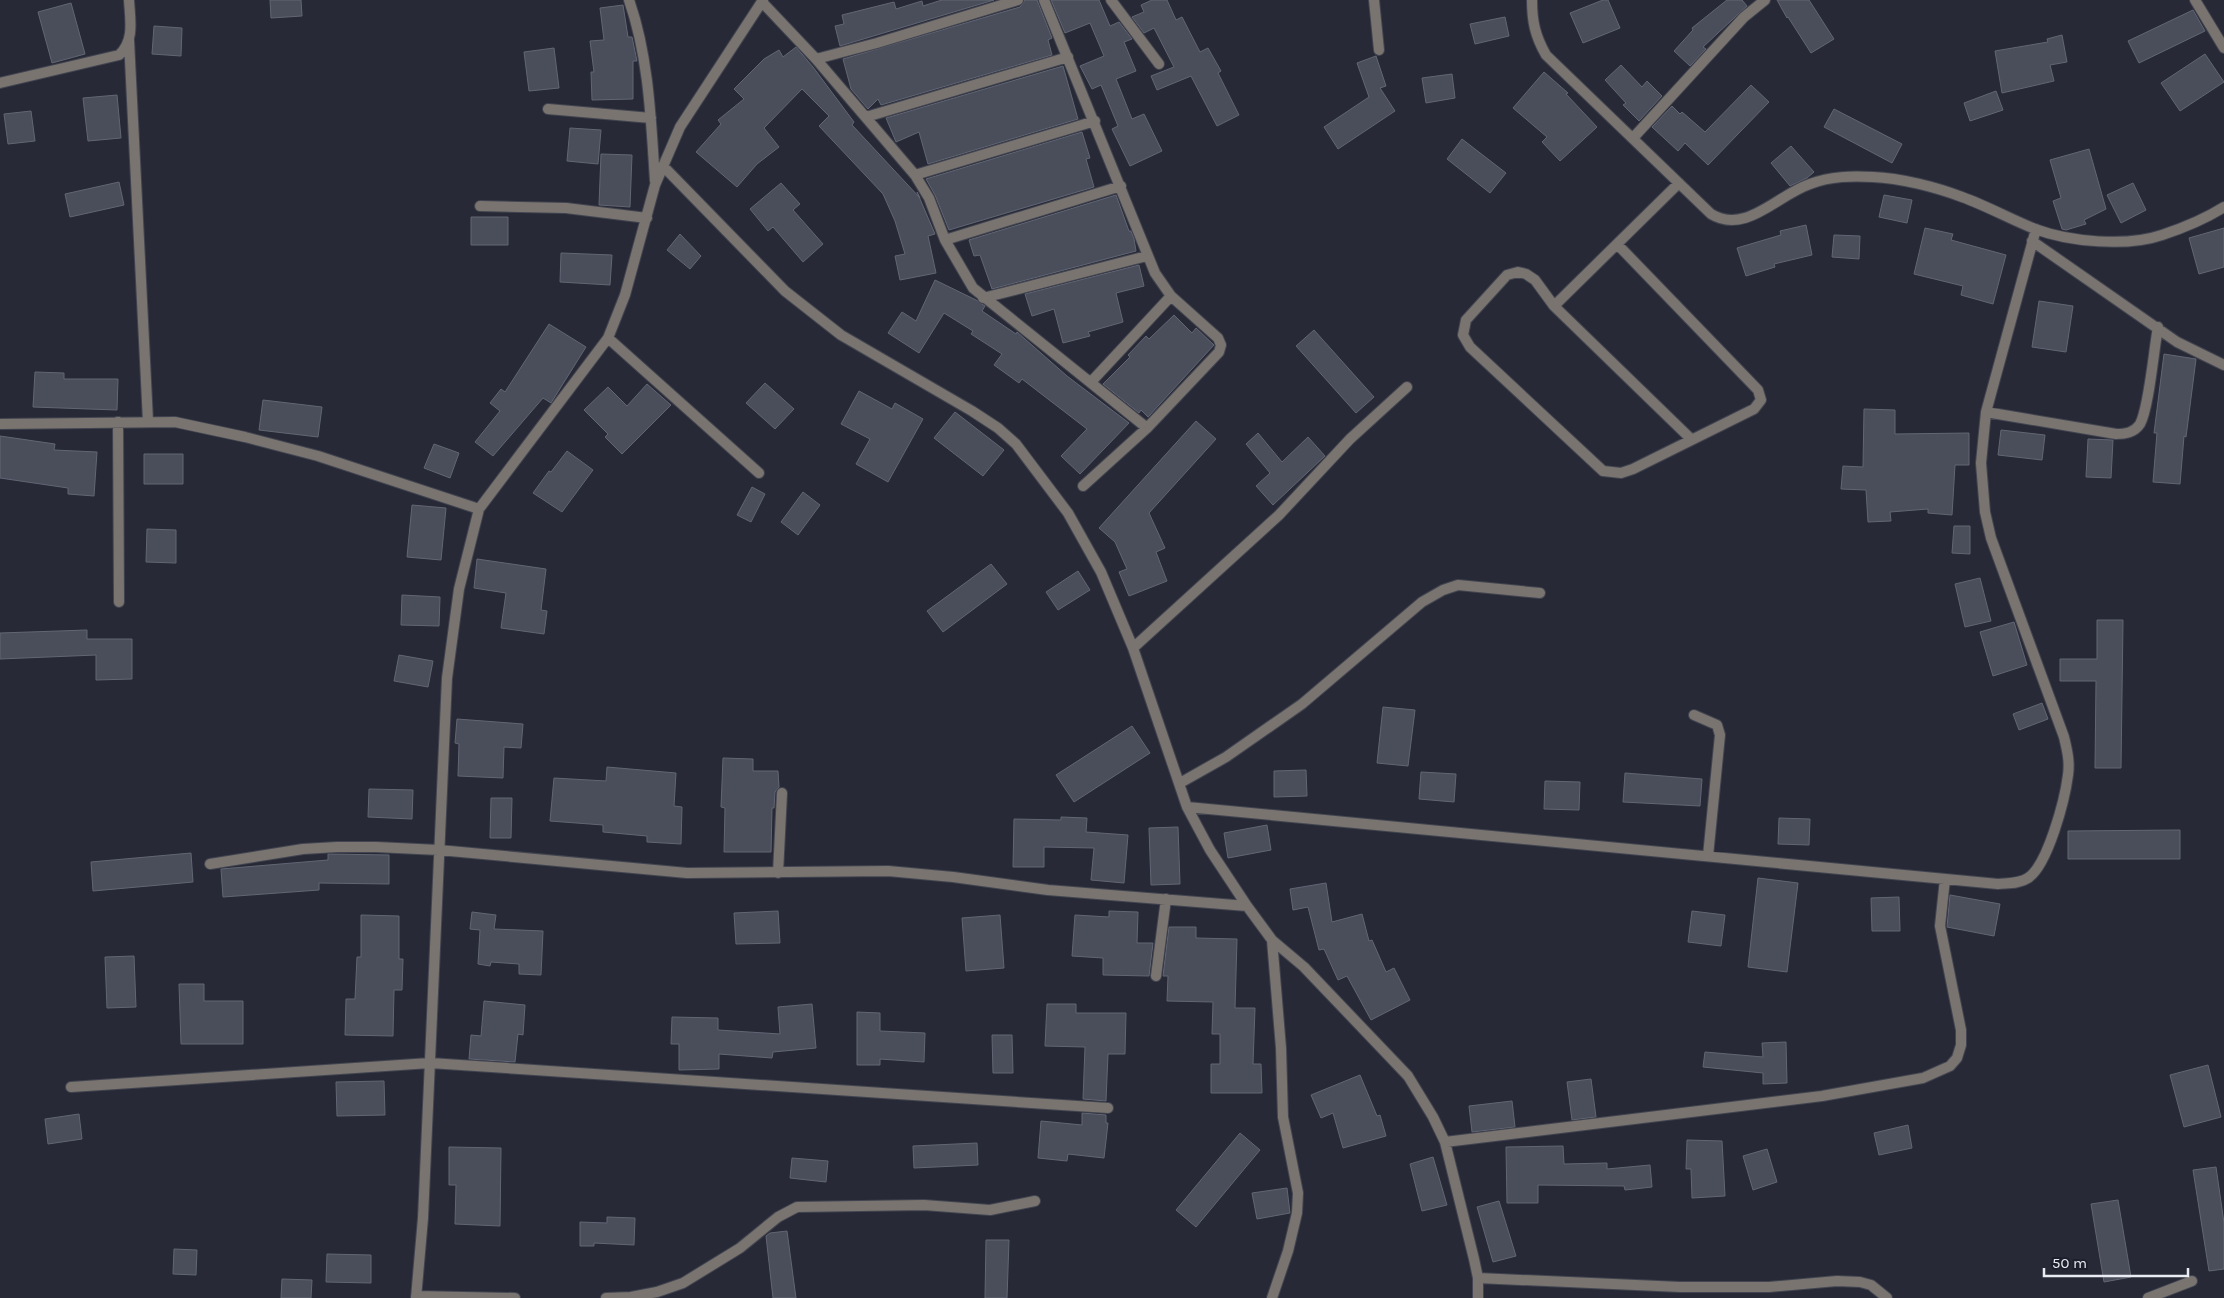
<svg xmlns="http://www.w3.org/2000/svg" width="2224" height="1298" font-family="Karla,sans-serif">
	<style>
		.building { fill: #4a4e5b; stroke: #626674 }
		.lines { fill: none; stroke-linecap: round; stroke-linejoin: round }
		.minor-casing { stroke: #424551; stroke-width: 12 }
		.minor { stroke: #79746f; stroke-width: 10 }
	</style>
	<rect width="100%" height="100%" fill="#272a36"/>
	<!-- building -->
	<path class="building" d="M270,0H301L302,16L271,18Z
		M942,0H994L840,46L835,26L844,24L842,15L894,2L896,9L922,1L923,6Z
		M1025,0H1037L1052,38L1048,40L1052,55L881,105L878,99L868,109L851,89L843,59L1020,7Z
		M1051,0H1099L1110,26L1119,22L1132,39L1124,42L1136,71L1116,79L1132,119L1144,114L1162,151L1130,166L1112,129L1118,126L1101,85L1092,89L1080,66L1104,56L1090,23L1065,33Z
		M1152,0H1167L1176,20L1182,17L1200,52L1208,48L1221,71L1218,73L1239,115L1217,126L1191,76L1157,90L1151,76L1174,67L1154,28L1144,33L1132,17L1144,12L1141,5Z
		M1603,0H1608L1620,28L1583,43L1570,13Z
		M1727,0H1742L1747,6L1703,47L1706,49L1690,66L1674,51L1693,30L1692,28Z
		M1777,0H1809L1834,39L1811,53L1788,17L1787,18Z
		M71,3L85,54L52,63L38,12Z
		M623,5L628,37H632L637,61H633V99L592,100L591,72H594L590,41L604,40L600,8Z
		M2193,10L2205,31L2139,63L2128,41Z
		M1505,17L1509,36L1475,44L1470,24Z
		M154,26L182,28L181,56L152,54Z
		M2062,35L2067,62L2050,65L2054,81L2002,93L1995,51L2048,42L2047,39Z
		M796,47L813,67L854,122L852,125L920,198L917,192L935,234L928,236L936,273L900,280L895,256L905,254L895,221L883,194L819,126L829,116L802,89L764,128L779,147L757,164L737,187L696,152L721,124L718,120L744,99L734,89L764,59L779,50L783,57Z
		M554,48L559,88L529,91L524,52Z
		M2205,54L2224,82L2180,111L2161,83Z
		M1376,56L1386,86L1380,88L1395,111L1338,149L1324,127L1369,97L1357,63Z
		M1621,65L1642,87L1647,81L1662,96L1639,121L1623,105L1626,103L1605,80Z
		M1063,66L1078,119L928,164L919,132L896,142L886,118Z
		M1544,72L1568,93L1566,94L1597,127L1560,161L1542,142L1547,137L1513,108Z
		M1452,74L1455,98L1426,103L1422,78Z
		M1751,85L1769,102L1708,165L1685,143L1678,151L1652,127L1672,106L1680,114L1682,112L1705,132Z
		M1996,91L2003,110L1970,121L1964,103Z
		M117,95L121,138L88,141L83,98Z
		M1834,109L1902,144L1892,163L1824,127Z
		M31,111L35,141L8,144L4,114Z
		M570,128L601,130L598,164L567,161Z
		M1082,132L1090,158L1086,159L1094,187L949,230L935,195L926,179Z
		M1462,139L1506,173L1490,193L1447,159Z
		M1791,146L1814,172L1807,178L1790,186L1771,163Z
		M2089,149L2106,209L2084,220L2086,224L2066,230L2062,229L2053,201L2061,198L2050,160Z
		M601,154L632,155L630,207L599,205Z
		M119,182L124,205L70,217L65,194Z
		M781,183L800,204L793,210L823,244L803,262L773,227L768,231L750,209Z
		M2133,183L2146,210L2121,223L2107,195Z
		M1116,195L1129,231H1131L1134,239L1136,251L992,289L980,255L974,256L969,240Z
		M1884,195L1912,200L1907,223L1879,217Z
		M471,217H508V245H471Z
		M1806,225L1812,255L1774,264L1775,267L1746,276L1737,248L1781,235L1780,231Z
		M1925,228L1953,234L1951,240L2006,255L1993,304L1961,295L1963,286L1914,274Z
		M2224,228V267L2199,274L2189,238Z
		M680,234L701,256L690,269L667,250Z
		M1834,235L1860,236L1859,259L1832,257Z
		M561,253L612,255L610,285L560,282Z
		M1139,265L1144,286L1116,293L1123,322L1088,332L1090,336L1063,343L1054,309L1032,316L1025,294Z
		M935,280L976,300L985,306L982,311L1016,334L1017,332L1067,376L1129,423L1080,474L1061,456L1087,429L1022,379L1019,383L994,365L1002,354L971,334L973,331L944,313L919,353L888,333L902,312L916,321Z
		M2039,301L2073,306L2066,352L2032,347Z
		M1174,315L1192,333L1196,328L1214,345L1148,417L1141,410L1139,413L1103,384L1130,357L1128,355L1146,336L1149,339Z
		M549,324L586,347L551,403L543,398L493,456L475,442L500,411L490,403L501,389L505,392Z
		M1314,330L1374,397L1356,413L1296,346Z
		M2164,354L2196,359L2186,437L2184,436L2180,484L2153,482L2157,433H2154Z
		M35,372L64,373V379H118L117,410L33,407Z
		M765,383L794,409L775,429L746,403Z
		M647,384L671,405L622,454L605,437L608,434L584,410L608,387L627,406Z
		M859,391L892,409L895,403L923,419L888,482L856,464L870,439L841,424Z
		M263,400L322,407L318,437L259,430Z
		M1864,409L1895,410V434L1969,433V465H1955L1952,515L1928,513V509L1890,512L1891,521L1868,522L1866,490L1841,489L1843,466L1863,467Z
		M955,412L1004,450L983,476L934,438Z
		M1196,421L1216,439L1149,513L1165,548L1156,552L1167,581L1129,596L1119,572L1127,569L1115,542L1099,528Z
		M2001,430L2045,435L2042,460L1998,455Z
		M1258,433L1282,462L1308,437L1325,456L1273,505L1256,486L1270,473L1246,444Z
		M0,436L55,444L54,450L97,452L94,496L68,494V488L0,478Z
		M2088,439L2113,440L2111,478L2086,477Z
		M434,444L459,453L450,478L424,468Z
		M567,451L593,470L562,512L533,493L549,471L551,472Z
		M144,454H183V484H144Z
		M752,487L765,494L751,522L737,515Z
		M803,492L820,505L798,535L781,522Z
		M412,505L446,508L441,560L407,557Z
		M1954,526H1970V554L1952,553Z
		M147,529L176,530V563L146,562Z
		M477,559L546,569L541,610L547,611L544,634L501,628L506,593L474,588Z
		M991,564L1007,584L943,632L927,611Z
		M1078,571L1090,590L1058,610L1046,592Z
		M1980,578L1991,621L1965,627L1955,584Z
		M402,595L440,597L439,626L401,625Z
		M2097,620H2123L2121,768H2095L2096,681H2060V659H2097Z
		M2014,622L2027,665L1993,676L1980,632Z
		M87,630V639H132V679L96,680V655L0,659V633Z
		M399,655L433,661L428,687L394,681Z
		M2042,703L2048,719L2019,730L2013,714Z
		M1383,707L1415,710L1408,766L1377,763Z
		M457,719L523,724L521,748L504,747L503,778L458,776L459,744L455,743Z
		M1132,726L1150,753L1074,802L1056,775Z
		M723,758L753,759V771H778L779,787L775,792L774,808H772L771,852H724L725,808L721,807Z
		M607,767L676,773L674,806L682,807L681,844L647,842V836L603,832V825L550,821L554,778L606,781Z
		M1306,770L1307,796L1274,797V771Z
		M1421,772L1456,774L1454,802L1419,799Z
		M1625,773L1702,779L1700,806L1623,802Z
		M1545,781L1580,782L1579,810L1544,809Z
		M369,789L413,790L412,819L368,817Z
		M491,798H512L511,838H490Z
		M1061,817L1087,818L1086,832L1128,835L1124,883L1091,880L1094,848L1044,847V867H1013L1014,819L1061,820Z
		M1779,818L1810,819L1809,845L1778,844Z
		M1267,825L1271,850L1228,858L1224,833Z
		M1178,827L1180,884L1151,885L1149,828Z
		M2180,830V859H2068V831Z
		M191,853L193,882L93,891L91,862Z
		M328,854L389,855V884L319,883V890L223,897L221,869L328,860Z
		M1758,878L1798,883L1787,972L1748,967Z
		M1326,883L1332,922L1362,914L1369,941L1372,940L1386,972L1394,968L1410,1000L1371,1020L1347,976L1338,980L1324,949L1319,950L1308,907L1293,910L1290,889Z
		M1950,895L2000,904L1994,936L1947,927Z
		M1899,897L1900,931H1872L1871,898Z
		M778,911L780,943L736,944L734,913Z
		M1109,911L1138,912L1137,943H1153L1149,976L1103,975V958L1072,956L1075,915L1109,917Z
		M1692,911L1725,915L1721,946L1688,942Z
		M472,912L496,915L494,929L543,931L541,975L519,974V964L491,962L490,966L478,964L480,930L470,929Z
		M361,915L399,916V959H403L402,990H394L393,1036L345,1035L346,999H355L357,957H361Z
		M1000,915L1004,968L966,971L962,918Z
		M1169,927H1196V938L1237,939L1235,1008H1255L1253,1064H1261L1262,1093H1211V1064H1220V1034H1212L1213,1002L1167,1001L1168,976H1163Z
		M134,956L136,1007L107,1008L105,957Z
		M179,984H204V1001H243V1044H181Z
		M484,1001L525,1005L523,1035L518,1034L515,1062L469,1059L471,1035L481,1036Z
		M812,1004L816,1048L773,1052L772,1058L719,1054V1069L679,1070V1044H671L672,1017L718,1018V1030L780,1034L778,1007Z
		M1047,1004H1076V1013H1126L1125,1054H1108L1106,1101L1083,1099L1085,1047L1045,1046Z
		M857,1012L880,1013V1031L925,1033L924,1062L880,1059V1065H857Z
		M992,1035H1012L1013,1073H993Z
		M1786,1042L1787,1083L1763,1084V1073L1703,1067L1705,1052L1763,1057L1762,1043Z
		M2208,1065L2221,1117L2184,1127L2170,1075Z
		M1360,1075L1377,1116L1380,1115L1386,1136L1343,1148L1333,1113L1321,1118L1311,1095Z
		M1591,1079L1596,1117L1572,1120L1567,1082Z
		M384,1081L385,1115L337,1116L336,1082Z
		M1512,1101L1515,1127L1472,1132L1469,1106Z
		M1082,1113L1106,1115V1123H1108L1104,1158L1068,1154L1067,1161L1038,1158L1041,1121L1082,1125Z
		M79,1114L82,1139L48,1144L45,1119Z
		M1908,1125L1912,1148L1879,1155L1874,1133Z
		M1240,1133L1260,1150L1196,1227L1176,1210Z
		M1687,1140L1722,1141L1725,1196L1692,1198L1691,1169H1686Z
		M977,1143L978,1165L914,1168L913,1146Z
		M1563,1146L1564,1164L1607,1163V1169L1650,1165L1652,1187L1625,1190L1624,1186L1538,1185V1203H1507L1506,1147Z
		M449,1147L501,1148L500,1226L455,1224L456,1185H449Z
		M1767,1149L1777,1182L1753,1190L1743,1156Z
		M1433,1157L1447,1205L1422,1211L1410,1164Z
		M792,1158L828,1161L826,1182L790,1178Z
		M2216,1167L2224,1223V1269L2209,1271L2193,1170Z
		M1287,1188L1290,1213L1257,1219L1252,1193Z
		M2118,1200L2131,1277L2104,1282L2091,1204Z
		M1499,1201L1516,1256L1493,1262L1477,1207Z
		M607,1217L635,1218L634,1245L594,1243V1246H580V1222L607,1223Z
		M787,1231L796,1298H773L766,1236L770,1233Z
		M986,1240H1009L1007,1298H985Z
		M174,1249L197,1250L196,1275L173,1274Z
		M327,1254L371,1255V1283L326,1282Z
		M282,1279L312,1280L311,1298H281Z"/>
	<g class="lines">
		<defs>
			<path id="minor" d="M629,0C649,57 651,121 655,181
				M1044,0L1155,273L1171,296L1218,338L1221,345L1219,352L1147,428L1083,486
				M1111,0L1159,64
				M1374,0L1379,50
				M1532,0C1532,21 1535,36 1546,55L1711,214C1746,235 1777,195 1810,184C1831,176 1852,176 1873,177C1900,178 1936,187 1962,197C1987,206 2010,219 2035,229C2070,242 2127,247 2162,235C2183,228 2205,219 2224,207
				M2195,0L2224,48
				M762,2L816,59L915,175L929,198L945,240L973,288L1147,428
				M129,40L148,421
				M816,59L877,43L1018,0
				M0,83L119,55C135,41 130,19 129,0
				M548,109L651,118
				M866,117L1068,57
				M1633,138L1744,17L1765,0
				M663,166L785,291L841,335L972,411L998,428L1016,444L1068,513L1101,572L1133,648L1187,807L1210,850L1247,906
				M915,175L1095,121
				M480,206L566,208L647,218
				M945,240L1121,186
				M2032,241L2177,342L2224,365
				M1617,244L1758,390L1761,400L1754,409L1633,469L1621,473L1603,471L1470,347L1463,335L1466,320L1507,275L1518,272L1526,274L1535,280L1554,306L1691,439
				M983,298L1147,256
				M1554,306L1679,183
				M608,338L759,473
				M1091,382L1171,296
				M1986,412L2116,434C2125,434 2134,433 2140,424C2149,408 2154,348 2158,327
				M118,422L119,602
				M0,424L175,422L245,437L318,456L479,509
				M1133,648L1279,515L1350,439L1407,387
				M1694,715L1717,725L1720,735L1708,856
				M1180,783L1226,757L1302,704L1422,602L1443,590L1458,585L1540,593
				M1187,807L1998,884C2008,883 2019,884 2028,878C2048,865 2065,799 2068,775C2070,761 2067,750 2064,737L1991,538L1985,512L1981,463L1986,412L2036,229
				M210,864L303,849L337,847H376L439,850L687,873L888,871L953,877L1048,890L1247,906L1272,940L1304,967L1408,1076L1433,1117L1445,1142L1474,1259L1478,1278V1298
				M778,873L782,793
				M1156,976L1166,899
				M71,1087L430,1063L1108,1108
				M1445,1142L1822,1096L1923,1078L1950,1066L1957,1058L1961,1045V1030L1940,926L1945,879
				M1478,1278L1680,1287H1769L1837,1281L1860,1282L1871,1285L1887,1298
				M416,1296L515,1298
				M416,1298L423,1218L447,678L459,589L479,509L608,338L625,295L655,185L680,127L763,0
				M606,1298L631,1297L657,1292L683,1283L740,1248L778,1217L797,1207L924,1205L990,1210L1035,1201
				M1272,1298L1288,1251L1297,1213L1298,1193L1283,1117L1281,1048L1272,940
				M2148,1298L2192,1281"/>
		</defs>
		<!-- minor casing -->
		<use href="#minor" class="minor-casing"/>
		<!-- minor -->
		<use href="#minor" class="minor"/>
	</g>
	<!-- scale -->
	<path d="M2044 1268v8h144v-8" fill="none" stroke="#eaecf4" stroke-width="2.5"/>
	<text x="2052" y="1268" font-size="15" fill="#eaecf4" stroke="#1d202c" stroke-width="4" paint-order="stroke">50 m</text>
</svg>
